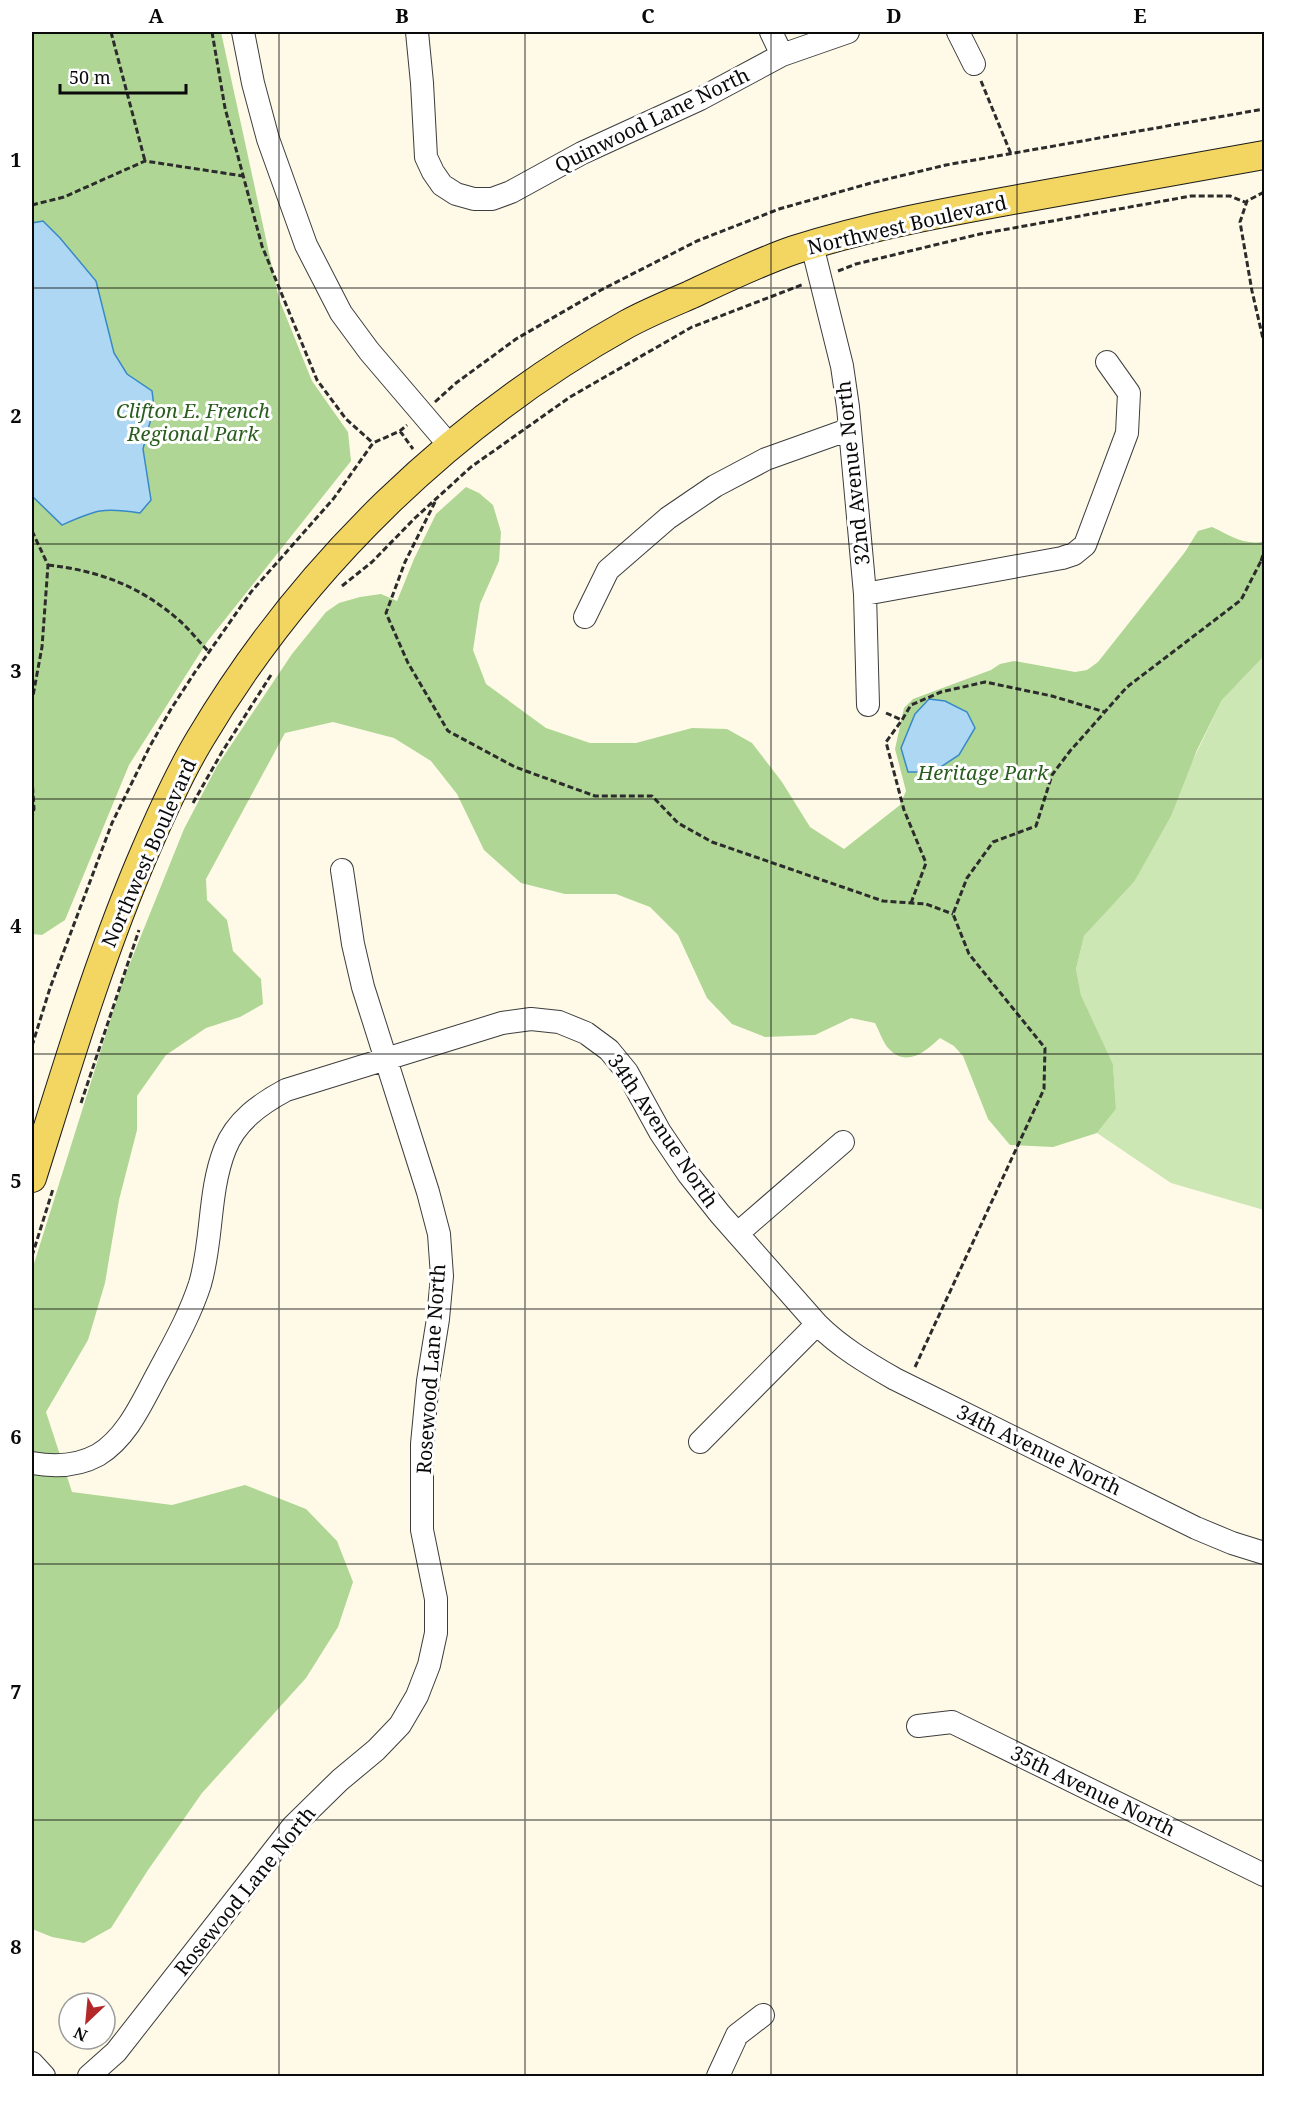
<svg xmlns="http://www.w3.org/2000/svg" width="1296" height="2108" font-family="'Noto Serif',serif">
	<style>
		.green { fill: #cce6b4 }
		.forest { fill: #afd694 }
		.water { fill: #aed7f3; stroke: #3889c7; stroke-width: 1.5 }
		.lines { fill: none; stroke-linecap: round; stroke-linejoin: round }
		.minor-casing { stroke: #3d3d3d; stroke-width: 24 }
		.major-casing { stroke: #1b1b1b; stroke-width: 30 }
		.path { stroke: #2c2c2c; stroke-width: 3; stroke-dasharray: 6 3; stroke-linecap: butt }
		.minor { stroke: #fff; stroke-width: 22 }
		.major { stroke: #f3d562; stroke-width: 28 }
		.grid { fill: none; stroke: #0a0a0a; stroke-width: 1.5; stroke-opacity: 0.55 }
		.labels { text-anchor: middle; stroke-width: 6; stroke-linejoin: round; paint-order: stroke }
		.street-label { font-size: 20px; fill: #0a0a0a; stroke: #fff }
		.park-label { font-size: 20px; font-style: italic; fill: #295d1e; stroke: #fff }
		.neatline { fill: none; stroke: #0a0a0a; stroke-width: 2 }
		.grid-label { font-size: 20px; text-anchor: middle; font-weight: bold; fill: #0a0a0a }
	</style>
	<rect width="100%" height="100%" fill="#fefae7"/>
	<!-- green -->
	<path class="green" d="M1264,656V1210L1171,1183L1097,1133L1116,1109L1113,1064L1081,995L1076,969L1084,936L1134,882L1222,700Z"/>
	<!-- forest -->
	<path class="forest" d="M32,32H221L279,299L312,381L348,432L351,461L207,642L129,765L65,920L42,935L32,934V496L62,525C96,510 103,507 140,512L151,500L143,449L154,407L152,391L127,374L114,353L96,281L43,221L32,223Z
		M466,487L479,493L493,505L501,532L499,561L480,604L473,650L486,684L546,728L590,743H636L692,728L727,729L752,743L782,782L810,827L844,849L900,805L906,791L895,749L904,708L913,699L991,670L1000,664L1014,661L1075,672L1087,670L1098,662L1185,552L1198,531L1212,527C1227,534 1247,547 1264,541V656L1222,700L1197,750L1171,816L1134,882L1084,936L1076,969L1081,995L1113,1064L1116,1109L1097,1133L1053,1147L1010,1145L988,1119L963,1056L954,1046L940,1038C926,1051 907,1068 889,1049C883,1043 879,1030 875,1023L851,1018L815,1035L765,1037L732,1024L707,998L678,935L650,907L616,894H565L521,883L484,850L457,794L431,761L394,738L333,722L285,733L206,879L207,900L227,920L233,951L261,979L263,1004L240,1017L206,1028L166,1055L137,1096V1130L119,1200L105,1283L88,1340L46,1412L72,1492L172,1505L245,1485L306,1509L337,1541L353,1582L338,1627L306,1678L202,1793L148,1870L111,1928L84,1943L52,1937L32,1929V1270L122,983L184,829L217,766L292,654L326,612L339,603L360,597L381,594L397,601L414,559L436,514Z"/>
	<!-- water -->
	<path class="water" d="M43,221L60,238L96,281L114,353L127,374L152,391L154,407L143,449L151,500L140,513C102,507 96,510 62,525L32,496V223Z
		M929,699L945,701L967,712L975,728L959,755L933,772H908L901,748L915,714Z"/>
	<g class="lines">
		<defs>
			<path id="minor" d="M243,32L253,83L268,139L306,245L341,313L369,351L450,446
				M417,32L422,83L426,157L433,172L442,185L456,194L474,199H492L511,192L582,153L700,99L782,55L848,32
				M771,32L782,55
				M958,32L974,64
				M812,245L842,366L848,407L865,594L868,705
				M865,594L1062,558L1074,554L1085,545L1127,433L1129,393L1107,362
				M585,617L608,570L668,518L715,486L766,459L850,429
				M738,1233L843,1142
				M700,1442L817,1324
				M32,1463C54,1467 78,1466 98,1455C128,1437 143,1400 159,1371C174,1343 190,1315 200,1284C213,1240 208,1192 225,1149C236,1121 260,1104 286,1090L502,1023L531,1019L559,1022L586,1033L609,1050L627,1072L660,1132L689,1175L720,1214L817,1324C840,1347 867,1363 895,1379L1196,1528L1232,1543L1264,1553
				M918,1726L952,1722L1264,1875
				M32,2063L44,2076
				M89,2076L116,2052L293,1826L340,1780L376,1750L400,1725L417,1696L429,1665L436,1633V1599L422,1530V1444L428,1381L438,1319L442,1276L439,1234L428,1192L363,987L353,944L342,870
				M718,2076L737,2035L763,2015"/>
			<path id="major" d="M32,1178C67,1067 100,955 146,849C162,812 179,774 200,739C302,567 453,421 627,324C647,313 669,304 690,295C724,279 759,262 794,250C869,226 947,212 1024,198C1104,184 1184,170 1264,155"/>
		</defs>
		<!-- minor casing -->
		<use href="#minor" class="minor-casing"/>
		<!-- major casing -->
		<use href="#major" class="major-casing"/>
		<!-- path -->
		<path class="path" d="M111,32L145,161
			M212,32L225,108L262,246L317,380L346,419L373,443
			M981,81L1011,154
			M1264,192L1247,201L1240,222L1252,291L1264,343
			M32,205L64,197L145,161L243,176
			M838,271L856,264L980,234L1191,196H1230L1247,203
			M435,402L456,383L516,339L601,290L697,241L779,209L871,183L946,165L1264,109
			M400,431L413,449
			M435,502L405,562L386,613L408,663L448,731L515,767L595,796H652L678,823L712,842L883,901L926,904L953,914
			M32,531L48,565L42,647L32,701
			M1261,561L1264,552
			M48,565C100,571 140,586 180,621C190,630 199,642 209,652
			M342,586L372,562L415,518L471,467L570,397L692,327L804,284
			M886,713L902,720
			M32,778L34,809L32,817
			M193,803L222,752L271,675
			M911,903L926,863L904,810L886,742L902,720L911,705L941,692L985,682L1052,696L1105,712
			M32,1046L50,988L112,823L150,746L171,709L195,672L251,592L334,498L373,443L400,431L407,425
			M81,1103L139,930
			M32,1256L53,1189
			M915,1367L1044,1089L1045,1048L969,954L953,914L967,878L993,842L1036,826L1052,775L1070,751L1127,687L1241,600L1261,561L1264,562"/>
		<!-- minor -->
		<use href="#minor" class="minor"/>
		<!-- major -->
		<use href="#major" class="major"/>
	</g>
	<!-- grid -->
	<path class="grid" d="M279,32V2076M525,32V2076M771,32V2076M1017,32V2076M32,288H1264M32,544H1264M32,799H1264M32,1054H1264M32,1309H1264M32,1564H1264M32,1820H1264"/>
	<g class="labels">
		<!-- street labels -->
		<g class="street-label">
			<text transform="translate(652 120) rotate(-26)" y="7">Quinwood Lane North</text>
			<text transform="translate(907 225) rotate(-13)" y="7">Northwest Boulevard</text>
			<text transform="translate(853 473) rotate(-96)" y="7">32nd Avenue North</text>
			<text transform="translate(149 853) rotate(-66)" y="7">Northwest Boulevard</text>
			<text transform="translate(663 1131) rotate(56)" y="7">34th Avenue North</text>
			<text transform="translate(431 1369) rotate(-86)" y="7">Rosewood Lane North</text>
			<text transform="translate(1039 1450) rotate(26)" y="7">34th Avenue North</text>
			<text transform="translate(1093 1791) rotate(26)" y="7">35th Avenue North</text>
			<text transform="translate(245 1891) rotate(-51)" y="7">Rosewood Lane North</text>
		</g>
		<!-- park labels -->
		<g class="park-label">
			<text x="193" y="418">Clifton E. French<tspan x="193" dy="23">Regional Park</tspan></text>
			<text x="983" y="780">Heritage Park</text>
		</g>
	</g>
	<!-- border -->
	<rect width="1296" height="2108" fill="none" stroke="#ffffff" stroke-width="66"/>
	<!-- north arrow -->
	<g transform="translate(87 2021) rotate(206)"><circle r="28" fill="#ffffff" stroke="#9d9d9d" stroke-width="1.5"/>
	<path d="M0-4.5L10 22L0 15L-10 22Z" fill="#b3292a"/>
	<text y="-9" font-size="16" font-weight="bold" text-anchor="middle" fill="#0a0a0a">N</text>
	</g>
	<!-- scale -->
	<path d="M60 84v9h126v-9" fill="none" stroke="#0a0a0a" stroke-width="3"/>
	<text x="69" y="84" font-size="18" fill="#0a0a0a" stroke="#ffffff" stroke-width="4.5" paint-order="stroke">50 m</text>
	<rect x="33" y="33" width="1230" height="2042" class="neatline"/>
	<g class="grid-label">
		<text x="156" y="23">A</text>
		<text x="402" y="23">B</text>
		<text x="648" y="23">C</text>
		<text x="894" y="23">D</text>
		<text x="1140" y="23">E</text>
		<text x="16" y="167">1</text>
		<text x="16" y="423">2</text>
		<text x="16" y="678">3</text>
		<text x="16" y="933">4</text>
		<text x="16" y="1188">5</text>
		<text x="16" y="1444">6</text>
		<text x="16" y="1699">7</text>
		<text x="16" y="1954">8</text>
	</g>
</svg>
